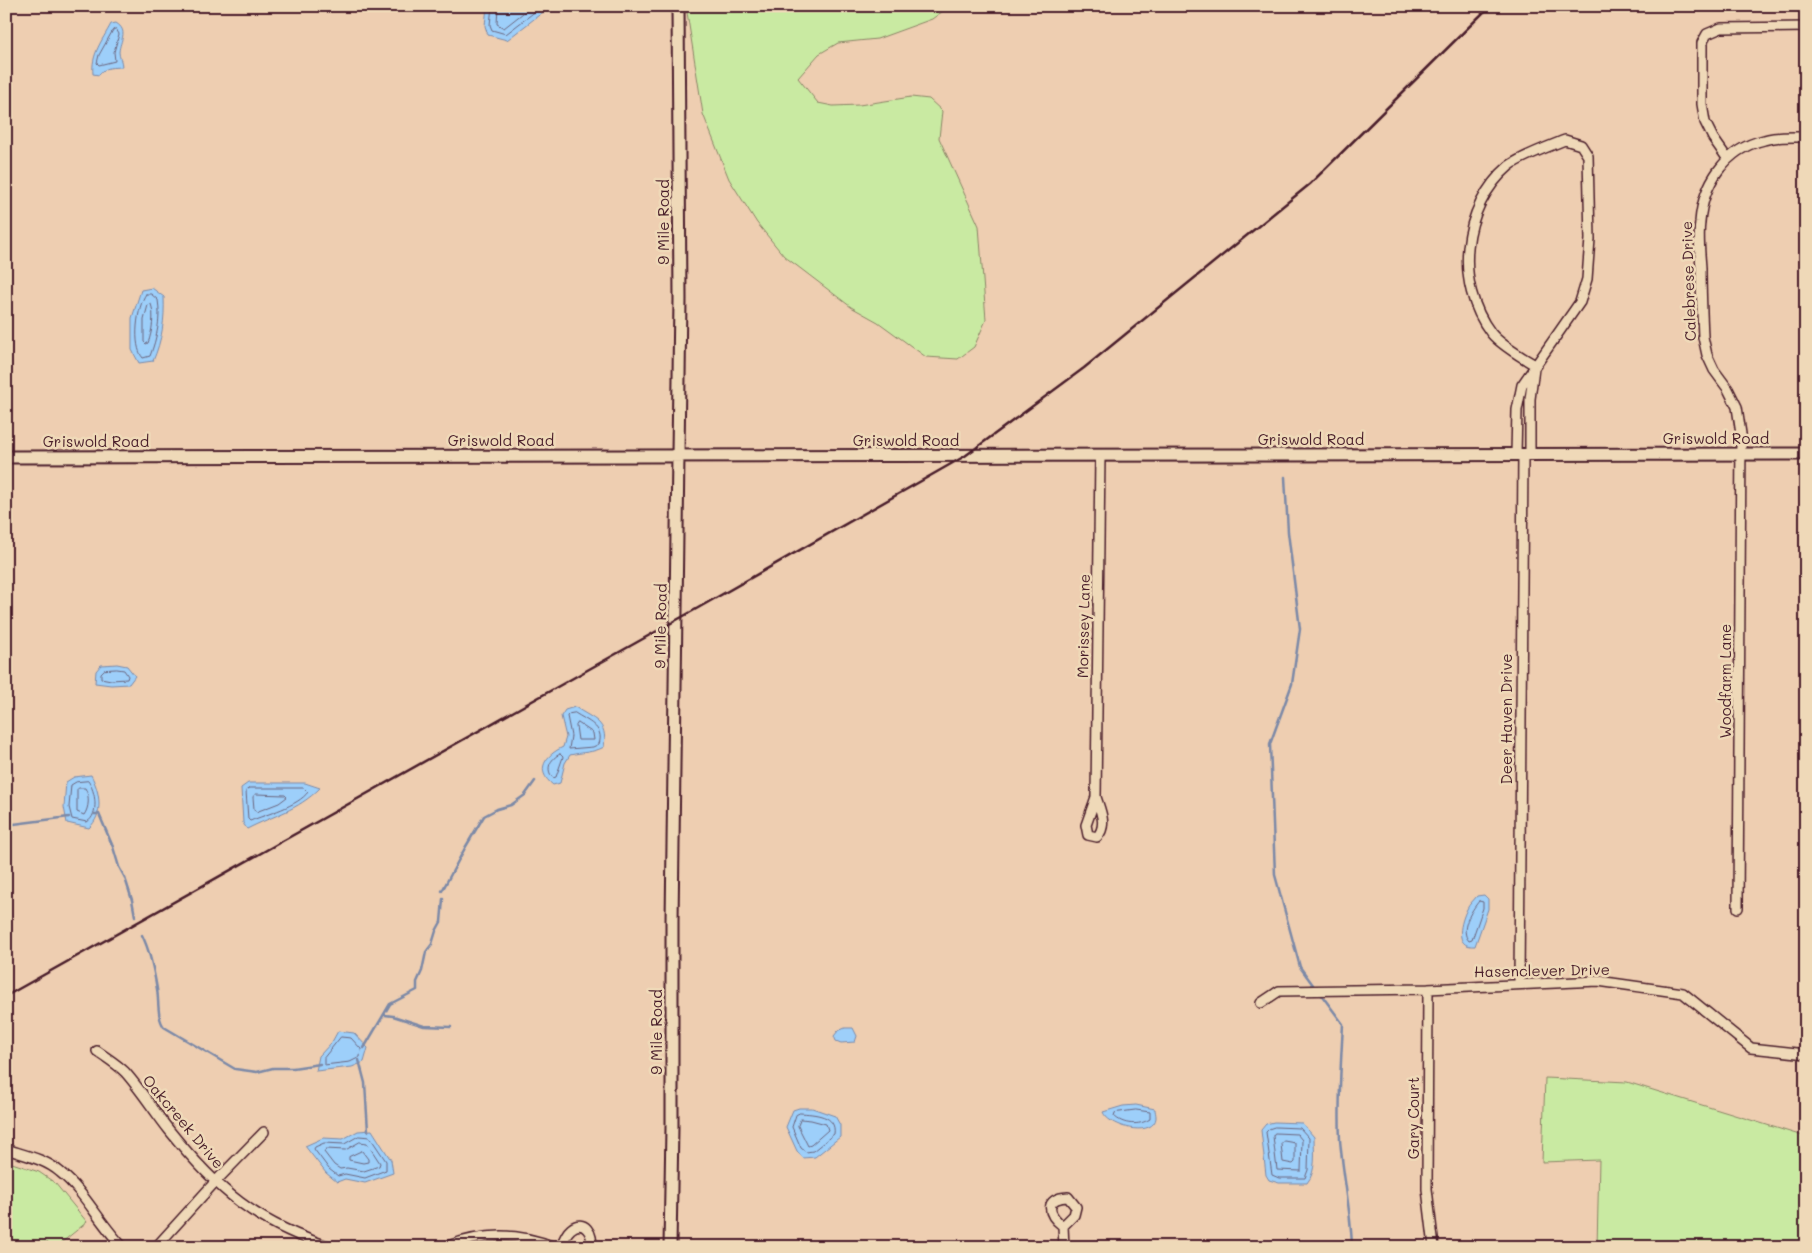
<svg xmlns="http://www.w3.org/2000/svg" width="1812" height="1253" font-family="Mali,sans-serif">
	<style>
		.green { fill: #c9eaa2; stroke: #8a8466 }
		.water { fill: #9dcffa; stroke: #7c89a7 }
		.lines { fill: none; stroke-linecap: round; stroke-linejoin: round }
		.shore { stroke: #6b657e; stroke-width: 1 }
		.stream { stroke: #7c89a7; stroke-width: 2.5 }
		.minor-casing { stroke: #4a1f2b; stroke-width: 12 }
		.tertiary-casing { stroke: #4a1f2b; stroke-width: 15 }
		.minor { stroke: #efd9b8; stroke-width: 9 }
		.tertiary { stroke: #efd9b8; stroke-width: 11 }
		.rail { stroke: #4a1f2b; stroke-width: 2.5 }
		.labels { text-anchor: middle; stroke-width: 5; stroke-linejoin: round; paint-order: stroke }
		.street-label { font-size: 15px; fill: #4a1f2b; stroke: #efd9b8 }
	</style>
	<rect width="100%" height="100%" fill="#eeceb1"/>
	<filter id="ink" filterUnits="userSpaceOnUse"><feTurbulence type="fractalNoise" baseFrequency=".02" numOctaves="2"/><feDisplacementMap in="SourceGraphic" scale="10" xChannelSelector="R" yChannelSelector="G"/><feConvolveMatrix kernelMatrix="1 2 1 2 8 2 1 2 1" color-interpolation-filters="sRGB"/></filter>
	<g filter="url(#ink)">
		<!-- green -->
		<path class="green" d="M686,6H950L932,19L877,39L838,43L819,54L798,78L818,103L833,106L859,105L911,97L929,99L942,111L939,138L979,226L986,320L974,347L958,359L926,357L878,322L851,307L784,256L757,223L729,179L703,114Z
			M1545,1078L1627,1082L1806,1137V1247H1597L1599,1160L1542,1162Z
			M6,1161L39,1172L55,1183L87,1222L56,1247H52L47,1242L36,1247H6Z"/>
		<!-- water -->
		<path class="water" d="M487,6H561L558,11L543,12L507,40L488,35L485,26Z
			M116,23C129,31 120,40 119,52C119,57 122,61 122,67C112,68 106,66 99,75L93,74C91,54 102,41 111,24Z
			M152,288L164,297C165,320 162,340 153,361L139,363L132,350V318L141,290Z
			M117,664L127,666L135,676L129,684L111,685L95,683L96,671L101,665Z
			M575,707C594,720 608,721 604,747C593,753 582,752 570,755L565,763L560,783L553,785C534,770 546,755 563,747L566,737L561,716L565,710Z
			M91,775C100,792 104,814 89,828L67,823L64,807L66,782L74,777Z
			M248,783H305L320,788C297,811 274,815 247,829L243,823L241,788Z
			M1484,895L1488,899V909L1475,946C1453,948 1461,921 1467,909C1469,904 1474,900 1477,896Z
			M845,1028H853L857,1036L855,1042L841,1043L836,1041L834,1036L838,1031Z
			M338,1031L354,1033L368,1048L364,1062L352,1067L316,1071L319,1056L332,1042Z
			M1136,1105L1155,1109C1155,1111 1156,1114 1156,1117C1155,1138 1109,1128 1103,1112L1123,1106Z
			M799,1108H812L835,1116L840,1125V1137L815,1157L803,1158L797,1151L786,1127L793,1110Z
			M1274,1122L1302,1123L1314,1137C1314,1152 1317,1171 1307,1183H1279L1269,1180L1266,1175L1261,1130L1266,1124Z
			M372,1130L391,1160L393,1173L365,1183L345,1179L337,1182L326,1173L305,1146L323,1138L343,1139L358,1131Z"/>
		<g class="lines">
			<!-- shore -->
			<path class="shore" d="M492,6L490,25L492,30L506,34L541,7L549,6
				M498,6L497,24L504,28L532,6
				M116,29L119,34L114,52L115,61L99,65L97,63L99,55L113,30Z
				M146,294H151L158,300C161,318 157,338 150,356L143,358C132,346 137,306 146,294Z
				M151,304C155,314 152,333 148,343L146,344L144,342V320L148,305Z
				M117,669L124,670L128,676L127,679L111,680L101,678V673L104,670Z
				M575,713C587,721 605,727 599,744L593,747L569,749L571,736L567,716L569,714Z
				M578,723L593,733L594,740H578L576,726Z
				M560,754L563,757L556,777L553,778C545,769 550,759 560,754Z
				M88,781C96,791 99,815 87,822L72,819L69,807L71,785L76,782Z
				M79,788H85C90,796 89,808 84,815L77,812V790Z
				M250,788H304L308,792C298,806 267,814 250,821L248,819L246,791Z
				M256,794L285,795L287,797L279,803L256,812L254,809L253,797Z
				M1479,901L1483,902V908L1472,940L1469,941C1459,930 1471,911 1479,901Z
				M341,1037L351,1038L361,1049L360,1057L350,1062L324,1065V1058Z
				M1136,1110L1150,1112V1119C1139,1126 1123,1125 1114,1116L1115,1113Z
				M800,1113C815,1114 837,1115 834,1134L813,1151L806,1152L801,1148L792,1127L796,1115Z
				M801,1119L811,1120L826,1124L828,1130L811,1145L808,1146L798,1126Z
				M1275,1127L1300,1128L1309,1138L1308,1170L1305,1178H1279L1272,1175L1266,1132L1269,1129Z
				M1275,1133L1297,1134L1302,1140L1301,1171L1277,1170L1273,1136Z
				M359,1136L370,1137L386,1161V1170L365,1178L345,1174L338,1176L329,1169L314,1149L315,1147L324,1143L344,1144Z
				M1284,1141L1295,1143V1162L1293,1164L1283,1162L1281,1144Z
				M360,1142L367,1143L380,1163L379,1166L364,1171L347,1168L340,1169L334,1165L324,1152L326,1149L345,1150Z
				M362,1151L368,1159V1162L363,1163L349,1160V1157Z"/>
			<!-- stream -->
			<path class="stream" d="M1285,477L1288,532L1300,629L1292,684L1270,744L1275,875L1300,967L1316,989
				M94,814H99L113,847L119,867L125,878L132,900L135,916
				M6,825L69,817
				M442,891L465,848L484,816L497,809L511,805L525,795L535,781
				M142,935C150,951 154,971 157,989C159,1001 157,1018 164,1027L235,1069L257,1072L273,1068H293L320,1064
				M1320,993L1343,1024C1341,1063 1338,1101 1340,1140C1343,1176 1351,1211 1352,1247
				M385,1015L393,1016L424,1026L451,1027
				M364,1048L390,1004L417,990V982L422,971L426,952L432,944L436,931L441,922L443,899
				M359,1060L365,1083L368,1131"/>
			<defs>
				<path id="minor" d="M1727,158L1713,138L1705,122L1702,104V43L1707,34L1721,28L1806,27
					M1516,454L1517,410L1522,385L1580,302L1587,279L1590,239L1588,156L1581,145L1565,140C1550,146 1520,157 1509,166C1461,207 1454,284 1491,333C1499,343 1523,358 1535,365
					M1530,454V399L1534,368
					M1096,797L1086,825L1088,835L1097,837C1108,825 1100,810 1096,797L1100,455
					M1738,908L1741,434L1737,407L1728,389L1714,370L1707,355L1703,337C1702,314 1701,291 1701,268C1700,253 1698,237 1700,222C1703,184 1725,149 1764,140C1778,136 1792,137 1806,137
					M1519,984L1523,454
					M1428,989L1427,1189L1434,1247
					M1261,1003L1279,991L1428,989L1598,981L1683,993L1751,1048L1806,1054
					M97,1051C107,1058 117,1064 125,1072C141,1090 154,1111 169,1130C217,1190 257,1224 331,1247
					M6,1149C24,1155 45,1159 60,1172C85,1192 100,1224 123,1247
					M1063,1226C1048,1215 1043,1198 1068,1197L1076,1207L1074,1215L1063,1226L1064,1247
					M156,1247L215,1182L264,1132
					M445,1247C481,1233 518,1232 554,1247
					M561,1247C563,1241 566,1233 571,1229C584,1218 594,1234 591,1247"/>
				<path id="tertiary" d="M6,457L1806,454
					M670,1247L672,1127V921L680,299L678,6"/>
			</defs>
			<!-- minor casing -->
			<use href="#minor" class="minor-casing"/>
			<!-- tertiary casing -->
			<use href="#tertiary" class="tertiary-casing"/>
			<!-- minor -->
			<use href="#minor" class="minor"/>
			<!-- tertiary -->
			<use href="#tertiary" class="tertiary"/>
			<!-- rail -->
			<path class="rail" d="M6,996L698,608L965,456L1084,368L1310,184L1490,6"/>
		</g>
	</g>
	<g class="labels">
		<!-- street labels -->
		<g class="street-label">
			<text transform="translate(664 222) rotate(-90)" y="5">9 Mile Road</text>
			<text transform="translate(1689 281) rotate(-92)" y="5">Calebrese Drive</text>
			<text x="1716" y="444">Griswold Road</text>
			<text x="1311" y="445">Griswold Road</text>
			<text x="501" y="446">Griswold Road</text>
			<text x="906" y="446">Griswold Road</text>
			<text x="96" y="447">Griswold Road</text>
			<text transform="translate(661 626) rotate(-89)" y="5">9 Mile Road</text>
			<text transform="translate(1084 626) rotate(-89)" y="5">Morissey Lane</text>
			<text transform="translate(1726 681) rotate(-90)" y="5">Woodfarm Lane</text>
			<text transform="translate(1507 719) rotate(-90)" y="5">Deer Haven Drive</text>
			<text transform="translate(1542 971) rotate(-1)" y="5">Hasenclever Drive</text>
			<text transform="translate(657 1032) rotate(-90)" y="5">9 Mile Road</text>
			<text transform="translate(1414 1118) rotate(-90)" y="5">Gary Court</text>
			<text transform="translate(183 1122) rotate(50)" y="5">Oakcreek Drive</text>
		</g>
	</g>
	<!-- margin -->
	<rect width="1812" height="1253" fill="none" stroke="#efd9b8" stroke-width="25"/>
	<rect x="12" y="12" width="1787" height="1228" fill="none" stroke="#4a1f2b" stroke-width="2" filter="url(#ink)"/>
</svg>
